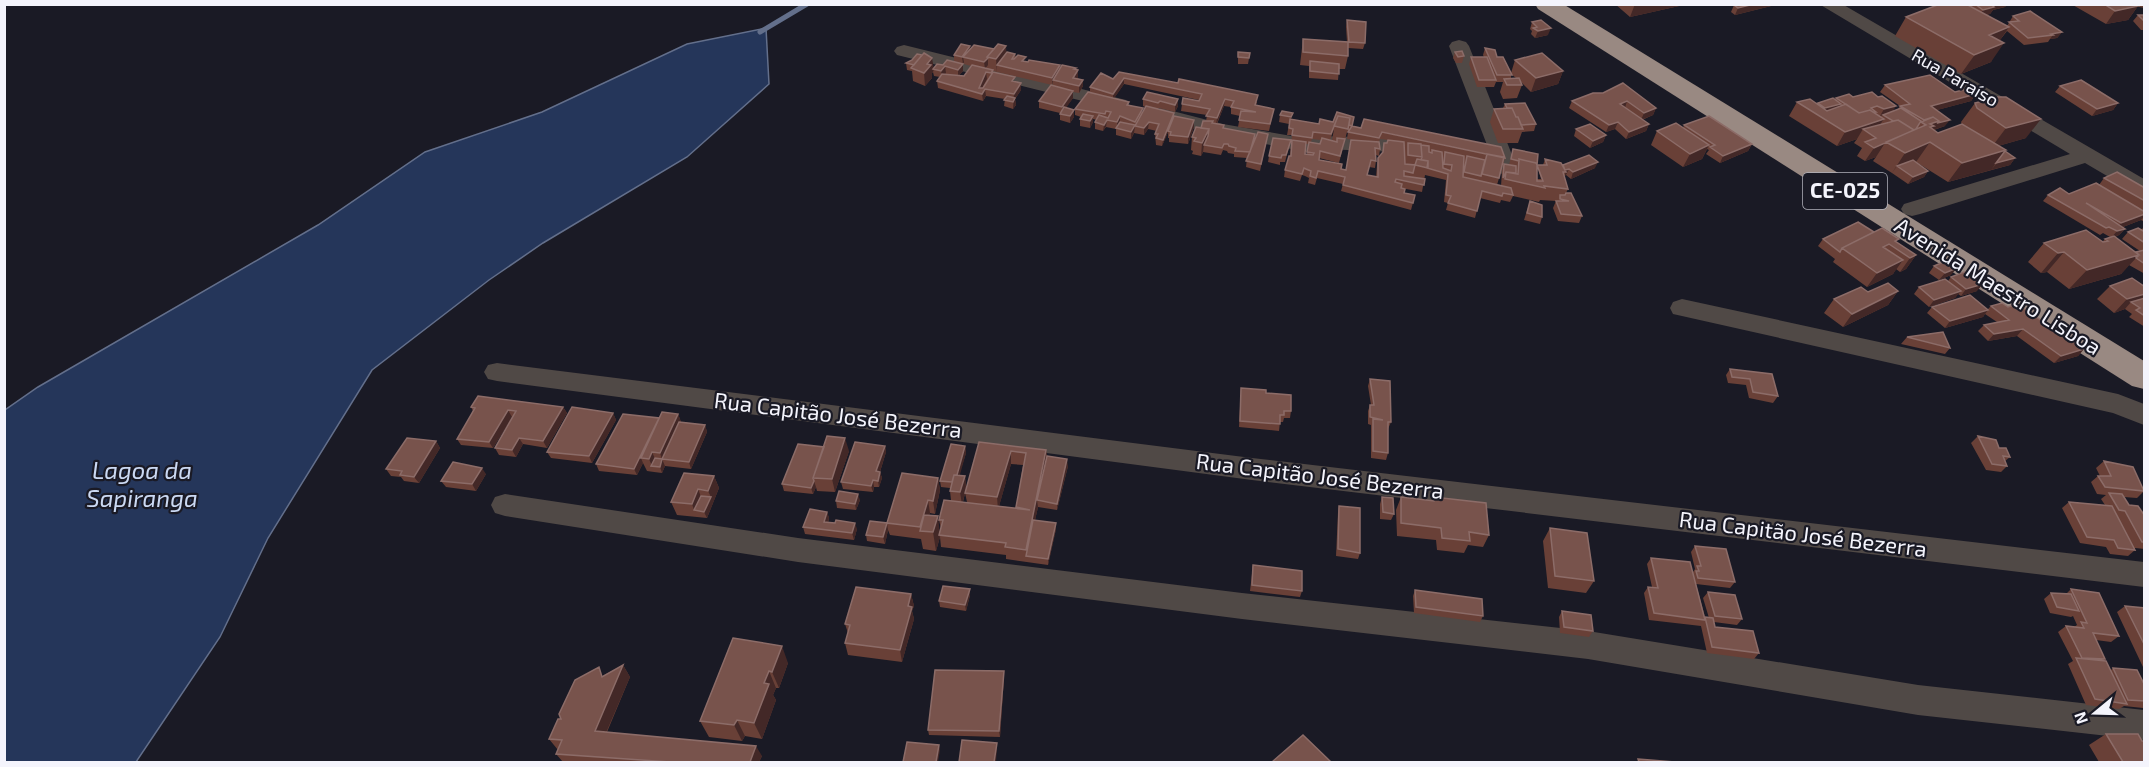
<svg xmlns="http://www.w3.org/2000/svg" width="2149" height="767" font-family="'Exo 2',sans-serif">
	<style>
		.water { fill: #25365a; stroke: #636f8b; stroke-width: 1.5 }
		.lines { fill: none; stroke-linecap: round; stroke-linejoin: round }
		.stream { stroke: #636f8b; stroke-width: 5 }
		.minor { fill: #504946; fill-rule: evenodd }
		.highway { fill: #998982; fill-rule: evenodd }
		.wall { fill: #694037; fill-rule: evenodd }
		.shaded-wall { fill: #432827 }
		.building { fill: #78534c; stroke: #8c6c68; stroke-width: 1.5; fill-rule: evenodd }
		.labels { text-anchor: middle; stroke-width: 4.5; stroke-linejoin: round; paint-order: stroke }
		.far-street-label { font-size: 18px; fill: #f4f4fc; stroke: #1a1a25 }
		.shield { fill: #1a1a25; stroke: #b3b3bc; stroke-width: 1.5 }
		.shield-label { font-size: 21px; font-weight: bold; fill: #f4f4fc }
		.street-label { font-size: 22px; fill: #f4f4fc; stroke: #1a1a25 }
		.water-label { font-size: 24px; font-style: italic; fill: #cbd9f3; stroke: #1a1a25 }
	</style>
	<rect width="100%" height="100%" fill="#1a1a25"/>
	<!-- water -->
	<path class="water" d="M766,28L769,84L687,157L543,243L489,280L372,370L268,538L220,637L136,762H5V410L38,387L318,225L425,152L542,112L687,44Z"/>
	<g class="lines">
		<!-- stream -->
		<path class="stream" d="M760,32L807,4"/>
		<!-- minor -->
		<path class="minor" d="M1819,4H1842L2144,179V195L2136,193L2085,163L1920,214L1912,216L1904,214L1901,209L1904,204L2070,154Z
			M1459,40L1466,42L1469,46L1516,165L1511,172L1503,174L1396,152L1323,149L1312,153L1223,136L1154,118L1151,114L1154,110L1161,108L1223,124L1309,139L1319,136L1396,138L1492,158L1449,46L1452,42Z
			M904,45L1126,100L1129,104L1126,108L1119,110L897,55L894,51L897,47Z
			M1682,299L2118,394L2144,404V425L2113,413L1673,314L1670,308L1673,302Z
			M497,363L1252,458L2144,562V587L1252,480L497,381L488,379L484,372L488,365Z
			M505,494L798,538L1242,593L1588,631L1918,685L2144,710V740L1918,715L1588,659L1242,619L798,562L505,516L495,513L491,505L495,497Z"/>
		<!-- highway -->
		<path class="highway" d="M1535,4H1563L2144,361V389L2132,386L1538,9Z"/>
	</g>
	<!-- wall -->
	<path class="wall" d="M1615,4H1688L1630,17Z
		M1737,4H1779L1735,15L1731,12L1734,5Z
		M1940,4H2007L2005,7L1993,10L1990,14L1986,15L2007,26L2013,16L2062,32L2057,38L2050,39L2048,42L2024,45L2007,31L2000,40L1991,62L1961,74L1895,36L1906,17Z
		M2071,4H2134L2138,6L2128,20L2106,24Z
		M2136,4H2145V8L2139,7Z
		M2138,15H2145V30H2141L2133,21Z
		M1347,20L1365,43L1363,49L1348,48V56L1345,69H1339L1338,80L1309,78V66L1300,65L1303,39L1347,42L1346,27Z
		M1532,22L1548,35L1535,38L1531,34L1532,31L1530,29Z
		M970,46V49L1007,52L1015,54L1016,58L1026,62L1060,69L1076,70L1078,77L1077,78L1083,80V86L1079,93L1073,92V98L1066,107L1074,117L1070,123L1060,120V113L1039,108V101L1053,86V83L1052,85L993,71V73L1015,82L1021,90L1015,99L1016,105L1013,109L1004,106L1005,99L986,96L983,101L938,88L937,81L940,77L934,76L933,72L932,73V78L925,86L913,81L912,71L907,70L906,63L934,68L943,65L963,64V71L959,75L964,76L971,66L964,64V62L963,64L954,61V55Z
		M1485,48L1497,57L1511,73L1515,60L1563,71L1558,84L1531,92L1521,82L1522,85L1517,98L1503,99L1500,92L1503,82H1496L1494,87H1477L1469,64L1471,57H1484L1483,55ZM1511,74L1516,78L1511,79Z
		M1238,52L1250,53L1248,64H1238Z
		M1455,52L1464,56L1462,63H1456L1453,58Z
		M1119,72L1257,102L1256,105L1274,109L1269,131L1238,127L1240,116L1231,114V107L1224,106L1217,124L1224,128L1255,134L1254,140L1268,134L1260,171L1246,167L1247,158L1234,157V154L1228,153L1227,151L1223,150L1221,155L1203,152L1201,156L1192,154L1193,151L1191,150L1192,137L1201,128L1206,121L1207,115L1181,111L1182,104L1199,100L1124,84L1114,98L1143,112L1145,107L1143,106V99H1178V106L1175,112L1159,108L1158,109L1173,118L1194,120V127L1188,144L1169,142V138H1168V132L1162,146L1156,145L1155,134L1157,131L1148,129L1144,135L1134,133L1131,139L1116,135V129L1106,127L1103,131L1095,129V122L1097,120L1093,119V122L1090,128L1080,126V119L1081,117L1075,115V109L1090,92V87L1113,79Z
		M1885,85L1976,94L1971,101L1937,110L1945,126L1934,130L1938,133L1962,125L1961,122L1975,103L2026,138L1998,146L2015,158L2010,165L1948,182L1916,162L1928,171L1924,177L1908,184L1892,173L1893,172L1892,173L1873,161L1876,157L1865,161L1857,156L1862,148L1854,143L1857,139L1837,146L1789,116L1797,102L1817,104L1818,103L1835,100L1836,98L1853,97L1893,111L1898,109L1900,106L1880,92Z
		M2060,86L2118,103L2113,110L2092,116L2055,92Z
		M1593,93L1656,108L1653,115L1642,120L1649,124L1646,131L1626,139L1615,129L1606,132L1569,108L1572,101Z
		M1505,104L1536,124L1534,131L1522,132L1518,143H1498L1490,122L1494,109L1503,108Z
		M1293,113L1291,119L1319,124L1320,119L1505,158L1497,185L1501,186L1502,171L1504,164L1509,165L1513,149L1537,165H1543L1545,159L1563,165L1595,168L1571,179L1566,175L1564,176L1568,189L1566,193L1582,216L1579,223L1558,221L1553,208L1556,201L1540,200L1539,202L1513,196L1510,202L1501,200L1500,203L1480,198L1475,218L1446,210L1448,203L1444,202L1446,180L1425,175L1422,192L1401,188L1404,193L1415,195L1411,210L1341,191L1343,184L1317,178L1315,185L1308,183L1309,178L1305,176L1302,175L1300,181L1284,177L1285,170L1290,156L1292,135H1287L1289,124L1279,122L1280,115ZM1334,129L1332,140L1337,142L1330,140ZM1347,132H1348L1347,139L1355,140H1351L1346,170L1341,169L1319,160V158L1339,163ZM1312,139L1321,140L1320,144L1311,142ZM1380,139L1388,140L1387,143H1384L1382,154L1378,158L1377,165L1376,177L1367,175L1369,167L1375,168L1376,161V155L1379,156L1380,149L1379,142ZM1306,144H1308L1307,155L1305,154ZM1537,165L1541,179H1537Z
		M1684,125L1752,144L1748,151L1720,163L1706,154L1709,150L1707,149L1702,159L1683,167L1651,145L1657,131L1683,128Z
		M1576,129L1606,135L1603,142L1590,148L1574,136Z
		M1289,147L1285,162H1280V165L1268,162L1269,156Z
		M2104,178L2145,188V222L2141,220L2123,227L2125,229L2119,235L2115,237L2136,252L2140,251L2122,239L2128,232L2140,230L2145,227V274L2129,265L2121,274L2069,289L2047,272L2041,273L2028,262L2044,243L2102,242L2105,239L2110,237L2103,233L2100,235L2043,201L2048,195L2069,194L2099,185Z
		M1530,201L1542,217L1540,224L1524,220Z
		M1874,232L1897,242L1916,255L1906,269L1900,272L1896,269L1893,274L1867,287L1833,262L1835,259L1818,246L1823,239Z
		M1934,266L1951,275L1939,280L1929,273Z
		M1951,277L1977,291L1961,296L1958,294L1955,298L1929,307L1914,294L1919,287L1948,281Z
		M2110,286L2145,287V327L2129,317L2132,314L2125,309L2114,313L2097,299Z
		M1898,291L1888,305L1843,327L1824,313L1834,299L1868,292Z
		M1991,306L2008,307L2084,349L2078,356L2054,363L2017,336L1988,341L1978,331L1984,325L1997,322L1985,314L1983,317L1945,328L1927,313L1932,307L1988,309Z
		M1907,337L1950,348L1945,354L1901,344Z
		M1730,369L1772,374L1778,396L1773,403L1749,398L1746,385L1728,383L1726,375Z
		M1370,379L1391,422L1388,429V453L1386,460L1371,458V425L1368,424V411L1370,405H1371L1368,386Z
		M1241,388L1266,393L1291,411L1290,418H1284L1283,422H1280L1279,431L1239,427Z
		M471,407H563L567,413L547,448L523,444L516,457L499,455L495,448L513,417H512L493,448L461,445L457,439L473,411Z
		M613,413L616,420L592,463L551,458L547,452Z
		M678,414L681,422L705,425L707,432L691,469L665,466L662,473L654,472L647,471L643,463L637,475L599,471L596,464L659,418Z
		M1978,436L1999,448L2010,457L2005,461L2007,466L2001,472L1986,470L1971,443Z
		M436,441L440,448L419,483L404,481L401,477L391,476L386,469Z
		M979,442L1046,450L1047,456L1068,466L1057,510L1038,507L1035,520L1056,529L1048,565L1006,559V555L941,547L940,537L936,551L923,549L921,539L890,535L888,530L885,544L867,541L866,535L887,523L938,478L940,490L935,514L930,513L929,515L940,532L941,529L939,520L951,500L950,491V488L941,487L940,481L965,446L966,453L959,475L965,476L966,489L963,502H967L965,493ZM1011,464L1023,465L1016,508L999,506Z
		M885,446L886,452L880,472L882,478L879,487H874L873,492L843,489L841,482Z
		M849,451L835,492L817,491L816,487L813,494L784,491L782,484Z
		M2104,461L2144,491L2137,498L2124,497L2129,505L2145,516V549L2135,548V550L2128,556L2110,554L2106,547L2080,543L2062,508L2069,502L2105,505L2101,499L2106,495L2097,494L2091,482L2098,476H2100L2096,468Z
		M486,474L476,491L446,487L441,481Z
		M714,476L719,488L707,518L677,515L671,502Z
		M1382,497L1394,514L1391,520L1380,519V504Z
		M1401,497L1432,501L1434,497L1489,535L1483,547L1468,545L1464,553L1437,550L1436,540L1397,536L1396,510Z
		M860,500L856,510L837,508L836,501Z
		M1339,506L1360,553L1358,559L1336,556L1338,512Z
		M827,512L829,518L828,523L857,529L854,540L805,534L803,527Z
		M1550,528L1594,581L1586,593L1548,588L1543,541Z
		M1695,546L1735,582L1730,588L1696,584L1705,617L1709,618L1703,598L1708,592L1742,619L1737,625L1714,622L1715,627L1759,653L1754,659L1707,653L1701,626L1649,620L1644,593L1648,587H1652L1647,564L1651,558L1693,572L1695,569L1691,552Z
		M1253,565L1302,591L1300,597L1250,591Z
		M2071,589L2119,636L2111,642L2096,640L2105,659L2103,661L2111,670L2113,668L2145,686V710L2143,708L2124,706L2119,709L2086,705L2068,664L2073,661L2058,632L2066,626L2074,627L2077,625L2073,616L2071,617L2050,613L2044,599L2051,593L2066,594Z
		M1415,590L1483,616L1480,622L1414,613L1413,596Z
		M911,594L914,606L912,611L914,619L902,662L848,655L845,643L848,633L845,624Z
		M970,595L966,611L940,607L939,601Z
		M2125,606L2145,608V667H2143L2117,612Z
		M1562,611L1593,631L1589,637L1560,633L1559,617Z
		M733,638L788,663L779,688H776L773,695L776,700L762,739L745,736L742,741L709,737L700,721Z
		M623,665L630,677L607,732L762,756L759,762H563L556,754L558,750L549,739L561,719L604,675Z
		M1004,677L1000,737L929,735L928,730Z
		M2106,734L2142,741L2145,762H2099L2089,745Z"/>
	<!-- shaded-wall -->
	<path class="shaded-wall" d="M1635,4H1688L1630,17Z
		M1754,4H1779L1735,15L1738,8Z
		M2007,4L2005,7L1993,10L1990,14L1979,16L1983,10L1990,5Z
		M2138,6L2128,20L2106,24L2115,11Z
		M2009,27L1996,46L2004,43L1991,62L1961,74L1989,35Z
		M1551,28L1548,35L1535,38L1538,31Z
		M2062,32L2057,38L2050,39L2053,35L2051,34Z
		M970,46V53L963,57L964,62L963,64L962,57Z
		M1006,46L1007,59L997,65V72L996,59Z
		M932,58L934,69L933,72L932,73V78L925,86L924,73L927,64Z
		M988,58V65L985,69L984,62Z
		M963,64V71L958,76V70Z
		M1060,65V71L1053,80L1052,85V78Z
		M945,66L946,73L942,78L941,71Z
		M1076,68V74L1078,70V77L1073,84L1074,69Z
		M1563,71L1558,84L1531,92L1536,78Z
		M986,72L987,79L979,94V88Z
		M1124,78V84L1113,100V94Z
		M1083,80V86L1079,93V86Z
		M1021,83V90L1015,99L1016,105L1013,109L1014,94Z
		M985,89L986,96L983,101L982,94Z
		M1073,91V98L1062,114V107Z
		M1976,94L1971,101L1926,113L1931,106Z
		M1178,99V106L1175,112V105Z
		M1225,99L1224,106L1216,125L1217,118Z
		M1627,101L1625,108L1620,104Z
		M2118,103L2113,110L2092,116L2097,109Z
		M1841,104L1837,111L1822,115L1825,108Z
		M1896,106L1892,113L1880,116L1884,109Z
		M1656,108L1653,115L1641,120L1644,113Z
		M1074,110V117L1070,123V116Z
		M1174,113L1173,120L1162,146L1163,140Z
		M1093,116V122L1090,128V121Z
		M1120,116V123L1117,129V122Z
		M1884,119L1875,132L1863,129L1857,139L1837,146L1845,132Z
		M2041,119L2026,138L1991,148L2006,128Z
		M1107,120L1106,127L1103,131L1104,125Z
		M1194,120V127L1188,144V137Z
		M1950,120L1945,126L1933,130L1922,135L1930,124L1939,121Z
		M1149,122L1148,129L1144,135V128Z
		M1618,122L1615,129L1606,132L1609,125Z
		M1649,124L1646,131L1626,139L1629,132Z
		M1135,126L1134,133L1131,139V132Z
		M1209,129L1207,143L1204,145L1203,152L1201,156L1202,143Z
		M1606,135L1603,142L1590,148L1593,141Z
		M1930,142L1916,162L1901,169L1897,166L1892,173L1905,153Z
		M1885,143L1876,157L1865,161L1874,148Z
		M1752,144L1748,151L1720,163L1723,156Z
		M1709,145L1702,159L1683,167L1690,154Z
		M2006,150L1991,170L1948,182L1962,163Z
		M2015,158L2010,165L1991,170L1997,163Z
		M1598,162L1595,168L1571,179L1573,172Z
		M1569,169L1566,175L1564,176L1566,172L1565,170Z
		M1928,171L1924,177L1908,184L1913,177Z
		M2145,214V216L2141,220L2115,230L2121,223Z
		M2125,229L2119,235L2111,238L2117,231Z
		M2064,252L2047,272L2041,273L2058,253Z
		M1916,255L1906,269L1900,272L1910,258Z
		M2139,255L2121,274L2069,289L2087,270Z
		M1903,260L1893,274L1867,287L1877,273Z
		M1957,268L1951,275L1939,280L1945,273Z
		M1983,284L1977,291L1961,296L1966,289Z
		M1898,291L1888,305L1843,327L1852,314Z
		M1961,291L1955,298L1929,307L1934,300Z
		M2145,294V298L2131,302L2125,309L2114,313L2127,299Z
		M1988,310L1983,317L1945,328L1950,321Z
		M2023,329L2017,336L1988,341L1994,334Z
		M2084,349L2078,356L2054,363L2061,356Z
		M563,407L567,413L547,448L543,441Z
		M508,410L512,417L493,448L489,442Z
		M613,413L616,420L592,463L589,456Z
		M678,414L683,427L662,459L660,453Z
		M659,418L641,458L643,463L637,475L634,469Z
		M705,425L707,432L691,469L689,462Z
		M519,438L523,444L516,457L512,450Z
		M845,438L849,451L835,492L832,479Z
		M436,441L440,448L419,483L414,477Z
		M885,446L886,452L878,478L876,471Z
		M965,446L966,453L956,489L955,482Z
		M1046,450L1047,463L1037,500L1038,507L1027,556H1026V550Z
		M1011,451V464L998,510L997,497Z
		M652,452L658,465L652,466L649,459Z
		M662,459L665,466L662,473L660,467Z
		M1067,459L1068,466L1057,510V504Z
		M482,468L486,474L476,491L472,484Z
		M880,472L882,478L879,487L878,481Z
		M714,476L719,488L707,518L704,512L711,497L708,491Z
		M965,476L966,489L962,505L960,492Z
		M938,478L940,490L935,514L933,501Z
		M873,480L874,487L873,492L871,486Z
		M814,481L816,487L813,494L811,488Z
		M698,489L703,502L694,510L692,504Z
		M858,494L860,500L856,510L855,504Z
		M928,500L930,513L925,531L920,527Z
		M827,512L829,518L826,529L824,522Z
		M938,516L940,535H939L940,537L936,551L933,532Z
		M855,523L857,529L854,540L852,533Z
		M887,523L888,530L885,544L883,537Z
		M1056,523V529L1048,565V559Z
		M970,589V595L966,611L965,605Z
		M911,594L914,606L912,611L914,619L902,662L900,650Z
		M782,646L788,663L779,688L772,672Z
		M623,665L630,677L602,742L595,731Z
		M769,671L776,688L773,695L776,700L762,739L754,723L764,683Z
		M1004,671V677L1000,737L999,731Z
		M737,720L745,736L742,741L734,725Z
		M997,743V748L996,762H994Z
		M939,745L940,750L938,762H936Z
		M756,746L762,756L759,762H750Z"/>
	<!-- building -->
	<path class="building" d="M1737,4H1754L1738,8L1734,5Z
		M1940,4H1966L2009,27L1989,35L2004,43L1974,55L1906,17Z
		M1975,4H1990L1994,7L1983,10Z
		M2104,4H2134L2138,6L2115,11Z
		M2030,11L2062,32L2051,34L2053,35L2028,38L2009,22L2019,21L2013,16Z
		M2138,15H2145V22Z
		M1347,20L1366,22L1365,43L1349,42Z
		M1541,20L1551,28L1538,31L1533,28L1537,27L1532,22Z
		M1303,39L1348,42V56L1303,52Z
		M961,44L970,46L962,57L954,55Z
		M998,44L1006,46L996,59L987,57Z
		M974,45L994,49L987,57L988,58L984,62L963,57Z
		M1485,48L1495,50L1497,57H1503L1512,75H1497Z
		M1462,51L1464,56L1458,57L1455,52Z
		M1007,52L1015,54L1012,59H1014L1018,55L1026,57L1022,61L1028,62L1029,60L1060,65L1052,78L997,65Z
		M1238,52L1250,53L1249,58L1238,57Z
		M924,53L932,58L927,64L931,65L924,73L911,68Z
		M1542,53L1563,71L1536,78L1515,60Z
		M917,54L922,55L914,65L906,63L912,60Z
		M1471,57H1487L1496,80H1479Z
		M947,60L963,64L958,70L945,66L941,71L933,69L937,64L943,65Z
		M1310,61L1339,64V74L1310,71Z
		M972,65L993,70L991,73L986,72L979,88H983L993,72L1015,77L1012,81L1021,83L1014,94L985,89L982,94L937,81L942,74L964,76Z
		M1062,65L1076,68L1074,69L1078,70L1073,78L1083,80L1079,86L1053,80Z
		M1119,72L1178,83L1179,79L1258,95L1255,105L1274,109L1270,124L1239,120L1241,111L1256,112L1231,107L1234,101L1225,99L1217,118L1206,116L1210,109L1182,104L1183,98L1199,101L1202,94L1124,78L1113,94L1090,87L1101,73L1113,79Z
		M1930,75L1955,92L1967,89L1976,94L1931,106L1950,120L1938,123L1939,121L1933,117L1924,120L1900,106L1910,104L1885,85Z
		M1519,78L1522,85H1507L1504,79Z
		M2081,80L2118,103L2097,109L2060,86Z
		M1623,83L1656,108L1644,113L1627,101L1620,104L1649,124L1629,132L1618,122L1609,125L1572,101L1593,93H1603Z
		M1051,85L1073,91L1062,107L1039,101Z
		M1088,92L1129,102L1127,105L1143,108L1135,122L1120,116L1117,122L1107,120L1104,125L1095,122L1099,115L1108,118L1111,112L1106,111L1105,114L1075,109Z
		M1147,92L1178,99L1175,105L1160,101L1158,103L1143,99Z
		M1872,92L1878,97L1882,96L1896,106L1884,109L1877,106L1871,108L1876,112H1873L1870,110L1859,113L1836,98L1849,94L1853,97Z
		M1007,96L1015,98L1013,102L1004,100Z
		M1998,97H2006L2041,119L2006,128L1977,108L1975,103Z
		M1833,98L1841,104L1825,108L1818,103Z
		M1810,99L1827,111L1846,104L1859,113L1870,110L1884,119L1845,132L1797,102Z
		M1525,103L1536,124L1521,125L1518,117H1516L1512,108H1507L1505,104Z
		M1146,106L1174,113L1163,140L1156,138L1158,134H1155L1159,124L1149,122L1144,128L1135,126Z
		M1064,107L1074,110L1070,116L1060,114Z
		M1512,108L1516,117H1518L1523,129H1503L1494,109Z
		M1901,108L1921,121L1916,129L1914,130L1898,120L1893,121L1883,115Z
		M1282,111L1293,113L1291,117L1280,115Z
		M1337,112L1354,117L1352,126L1349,125L1350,118L1338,116L1331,134L1313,132L1312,138L1292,135L1293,129L1289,128L1290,119L1319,124L1320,119L1333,122Z
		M1083,114L1093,116L1090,121L1080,119Z
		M1174,116L1194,120L1188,137L1170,135L1171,132L1168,131Z
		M1338,116L1350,118L1348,129L1334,126Z
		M1709,116L1752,144L1723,156L1710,147L1715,145L1684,125Z
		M1933,117L1939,121L1930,124L1934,126L1930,127L1938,133L1962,124L2006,150L1962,163L1930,142L1905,153L1886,142L1926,125L1921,122Z
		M1364,119L1501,147L1505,158L1382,132L1379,138L1348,132L1352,126L1361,128Z
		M1898,120L1914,130L1874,148L1865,142L1876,138L1863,129Z
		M1203,121H1213L1212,123L1224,125L1223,128L1255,134L1250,152L1235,151L1236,148L1229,146L1228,144H1224L1222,148L1204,145L1208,136L1209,129L1201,128Z
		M1120,122L1135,125L1131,132L1116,128Z
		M1676,123L1709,145L1690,154L1657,131Z
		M1590,124L1606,135L1593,141L1576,129Z
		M1196,127L1209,129L1202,143L1194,141L1196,138L1192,137Z
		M1258,132L1268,134L1261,164L1246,161Z
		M1273,138L1291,140L1286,155H1282L1281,158L1269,156Z
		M1322,138L1337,142V138L1345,139L1340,156L1320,151L1319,160L1342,164L1341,169L1346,170L1351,140L1379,142L1380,149L1375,148L1376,161L1371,160L1367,175L1378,177V158L1383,152L1384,143H1387L1388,140L1404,142L1405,164L1415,165L1413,173L1404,171V176L1425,179L1424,185L1396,179L1395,182L1402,184L1401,188L1405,189L1404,193L1415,195L1413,203L1343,185L1345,177L1318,171L1316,178L1310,176L1311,171L1306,169L1304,168L1302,174L1285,170L1289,156H1291L1292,140L1306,142L1305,154L1313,155L1314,153L1307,152L1309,142L1320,144Z
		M1408,143L1421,144L1422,157L1408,155Z
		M1421,145L1429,146V152L1432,153V150L1442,152L1443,168L1451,171L1452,165L1444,164L1445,152L1464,156L1463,177L1511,188L1513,195L1503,193L1502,196L1482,191L1477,211L1448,203L1451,196L1446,195L1448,174L1427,168L1428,161L1421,160L1422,157Z
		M1513,149L1538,154L1537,165L1536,163L1519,159V161L1511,159Z
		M2005,151L2015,158L1996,163Z
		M1487,154L1504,157L1499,178L1482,174Z
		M1589,155L1598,162L1573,172L1569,169L1565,170L1563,165Z
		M1467,156L1485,160L1481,176L1464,172Z
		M1417,159L1428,161V168L1415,165Z
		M1519,159L1536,163L1537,165H1547L1545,159L1561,163L1566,172H1563L1568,189L1544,186L1545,188L1505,179L1506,172L1518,174ZM1537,165L1543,181H1537Z
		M1913,160L1928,171L1913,177L1897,166Z
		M1504,164L1516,166V173L1506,172L1503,178Z
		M2117,172L2145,188V201L2104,178Z
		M2096,183L2145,212V214L2121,223L2086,203L2125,229L2117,231L2109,227L2106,228L2048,195L2060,188L2069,194Z
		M1566,193H1571L1582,216L1561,214L1556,201H1569L1560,199V195H1565Z
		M1530,201L1542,205V217L1527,213Z
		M1858,222L1874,232L1842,248L1840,252L1823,239Z
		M1882,228L1899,239L1895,241L1916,255L1910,258L1889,244L1883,247L1903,260L1877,273L1842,248Z
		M2138,228L2145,232V243L2128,232Z
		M2086,230L2103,242L2108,241L2105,239L2114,236L2139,255L2087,270L2064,252L2058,253L2044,243Z
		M2145,250V264L2136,258L2139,255L2136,252Z
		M1946,261L1957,268L1945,273L1934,266Z
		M1964,272L1983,284L1966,289L1951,277Z
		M2132,278L2145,287V294L2127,299L2110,286Z
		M1945,279L1961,291L1934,300L1919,287Z
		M1888,283L1898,291L1852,314L1834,299L1861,287L1868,292Z
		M1970,295L1988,310L1950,321L1932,307Z
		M2145,298V316L2136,310L2140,308L2131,302Z
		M2002,303L2008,307L2017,304L2084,349L2061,356L2023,329L1994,334L1984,325L2009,320L1991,306Z
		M1943,332L1950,348L1907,337Z
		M1730,369L1772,374L1778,396L1753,392L1750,379L1732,377Z
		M1370,379L1390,381L1391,422H1388V453L1373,451V419L1383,420L1370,417V405H1374Z
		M1241,388L1266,390V393L1291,395V411H1284V415H1280V424L1240,421Z
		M478,396L563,407L543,441L519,438L512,450L495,448L516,411L508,410L489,442L457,439L475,408L471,407Z
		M572,407L613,413L589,456L547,452Z
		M662,412L678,414L660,453L652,452L649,459L641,458Z
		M623,414L659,418L634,469L596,464Z
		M679,422L705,425L689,462L662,459L660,467L651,466L655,458L662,459Z
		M827,436L845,438L832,479L813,478Z
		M1978,436L1996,440L1999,448H2006L2010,457L2003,456L2007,466L1992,464Z
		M407,438L436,441L414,477L400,475L402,471L386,469Z
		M855,442L885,446L876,471L880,472L878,481L873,480L871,486L841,482Z
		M979,442L1046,450L1026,550L1005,547L1006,543L939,535L943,520H939L944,500L1030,510L1016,507L1026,453L1011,451L997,497L965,493Z
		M798,444L824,447L813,478L814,481L811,488L782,484Z
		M951,444L965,446L957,475H954L952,482L940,481Z
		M1047,456L1067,459L1057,504L1037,500Z
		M2104,461L2133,467L2144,491L2105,487L2098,476H2111Z
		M453,462L482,468L472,484L441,481Z
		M684,473L714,476L708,491L698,489L692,504L671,502Z
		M902,473L938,478L933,501L928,500L920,527L887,523Z
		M954,475L965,476L960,492L950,491Z
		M839,491L858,494L855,504L836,501Z
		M2109,493L2122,494L2129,505L2138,506L2145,516V542H2142L2125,511L2119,510Z
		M701,496L711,497L704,512L694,510Z
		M1382,497L1393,498L1394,514L1383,512Z
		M1401,497L1434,501V497L1486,503L1489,535L1469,532L1470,541L1442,538L1441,528L1401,523Z
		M2069,502L2112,506L2135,550L2118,548L2114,540L2087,537Z
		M1339,506L1360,508V553L1338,549Z
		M810,509L827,512L824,522L835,523L836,520L855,523L852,533L803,527Z
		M924,515L938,516L933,532L920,531Z
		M1033,520L1056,523L1048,559L1026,556Z
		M870,521L887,523L883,537L866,535Z
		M1550,528L1587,533L1594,581L1555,576Z
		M1695,546L1726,549L1735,582L1698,578L1696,571H1699L1697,566H1701Z
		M1651,558L1690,562L1705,620L1654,613L1648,587L1658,588Z
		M1253,565L1302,571V591L1252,585Z
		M943,586L970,589L965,605L939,601Z
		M856,587L911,594L908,606L912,607L900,650L845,643L850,625L845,624Z
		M2071,589L2099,593L2119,636L2093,633L2105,659L2082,658L2066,626L2084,628L2081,622L2087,623Z
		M1415,590L1482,599L1483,616L1416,607Z
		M1708,592L1735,595L1742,619L1715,616Z
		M2051,593L2071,594L2079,611L2057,607Z
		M2125,606L2145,608V646Z
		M1562,611L1591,615L1593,631L1564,627Z
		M1705,617L1713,618L1715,627L1753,631L1759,653L1712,647Z
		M733,638L782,646L772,672L769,671L764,683L769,684L754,723L737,720L734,725L700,721Z
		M2076,658L2106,661L2127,704L2095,699Z
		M623,665L595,731L756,746L750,762H670L556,754L562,740L549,739L558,719H561L559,714L575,680L599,667L602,677Z
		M2113,668L2137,670L2145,686V701L2128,700Z
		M935,670L1004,671L999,731L928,730Z
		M2106,734H2138L2142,741H2145V762H2123Z
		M1303,735L1331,762H1272Z
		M962,740L997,743L994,762H959Z
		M907,742L939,745L936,762H903Z
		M1638,759L1675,762H1639Z"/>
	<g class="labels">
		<!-- far-street labels -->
		<g class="far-street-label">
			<text transform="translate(1955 78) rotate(30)" y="6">Rua Paraíso</text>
		</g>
		<!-- shield labels -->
		<rect class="shield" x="1803" y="173" width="84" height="36" rx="4.5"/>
		<g class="shield-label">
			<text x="1845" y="198">CE-025</text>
		</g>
		<!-- street labels -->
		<g class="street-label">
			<text transform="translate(1998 286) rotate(32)" y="8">Avenida Maestro Lisboa</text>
			<text transform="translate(838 415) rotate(7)" y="8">Rua Capitão José Bezerra</text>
			<text transform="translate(1320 476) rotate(7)" y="8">Rua Capitão José Bezerra</text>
			<text transform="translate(1803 534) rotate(7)" y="8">Rua Capitão José Bezerra</text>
		</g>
		<!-- water labels -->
		<g class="water-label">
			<text x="142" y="479">Lagoa da<tspan x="142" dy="28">Sapiranga</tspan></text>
		</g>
	</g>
	<!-- border -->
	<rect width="2149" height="767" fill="none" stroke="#f4f4fc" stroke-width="12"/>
	<!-- north arrow -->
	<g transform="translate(2095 713) rotate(251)" stroke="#1a1a25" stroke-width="4.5" paint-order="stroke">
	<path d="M0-4.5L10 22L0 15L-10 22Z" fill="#f4f4fc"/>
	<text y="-9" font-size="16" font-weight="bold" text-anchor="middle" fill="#f4f4fc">N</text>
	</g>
</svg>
